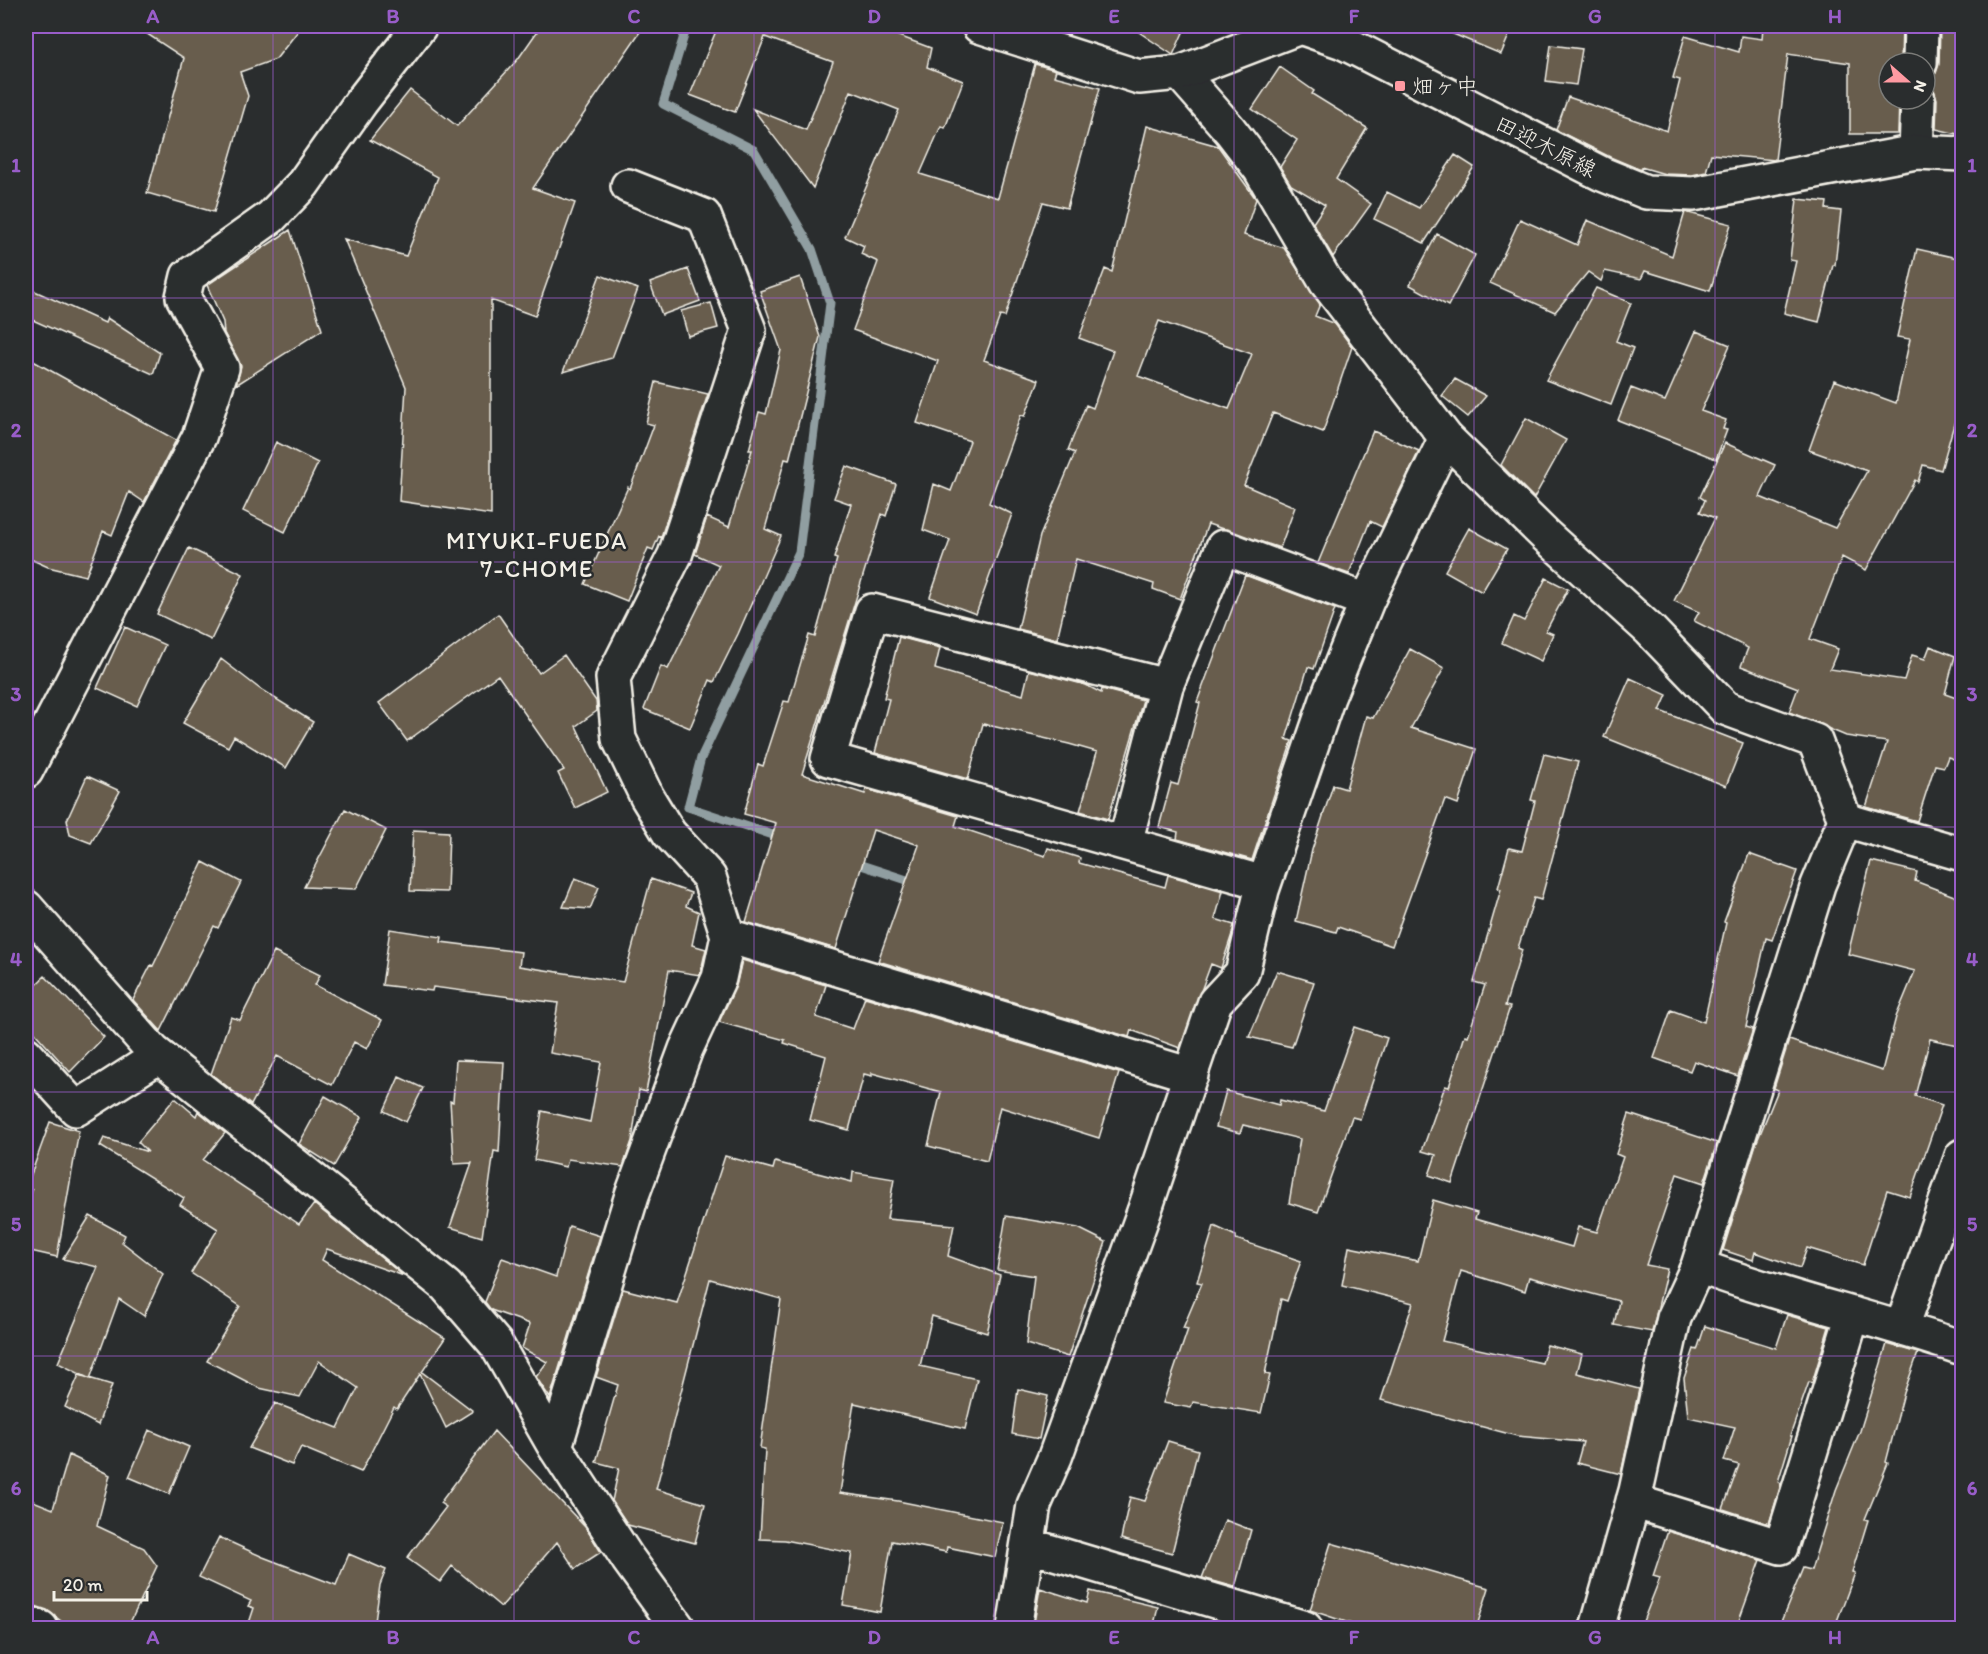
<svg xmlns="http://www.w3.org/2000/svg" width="1988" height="1654" font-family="Itim,'Klee One',sans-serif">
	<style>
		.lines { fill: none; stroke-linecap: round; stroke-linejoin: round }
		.stream { stroke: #909ea1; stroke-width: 9 }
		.building { fill: #675d4e; stroke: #f4f1e8; stroke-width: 1.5; fill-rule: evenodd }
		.minor-casing { stroke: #f4f1e8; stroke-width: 38 }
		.secondary-casing { stroke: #f4f1e8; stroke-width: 38 }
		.minor { stroke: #2a2d2e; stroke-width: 33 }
		.secondary { stroke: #2a2d2e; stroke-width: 33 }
		.grid { fill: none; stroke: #995dc9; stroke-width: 1.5; stroke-opacity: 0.55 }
		.poi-dot { fill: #ff9aa2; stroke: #2a2d2e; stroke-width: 2 }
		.labels { text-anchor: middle; stroke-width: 5; stroke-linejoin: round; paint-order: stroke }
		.poi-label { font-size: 22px; fill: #f4f1e8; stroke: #2a2d2e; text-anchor: start }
		.street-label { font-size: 22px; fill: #f4f1e8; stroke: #2a2d2e }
		.neighbourhood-label { font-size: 24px; letter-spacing: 1.5px; fill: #f4f1e8; stroke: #2a2d2e }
		.neatline { fill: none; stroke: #995dc9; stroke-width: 2 }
		.grid-label { font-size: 20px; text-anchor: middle; font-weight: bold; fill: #995dc9 }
	</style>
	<rect width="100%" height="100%" fill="#2a2d2e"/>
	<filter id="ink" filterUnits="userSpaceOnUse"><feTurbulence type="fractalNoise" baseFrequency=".0167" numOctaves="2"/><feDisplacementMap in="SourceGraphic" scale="12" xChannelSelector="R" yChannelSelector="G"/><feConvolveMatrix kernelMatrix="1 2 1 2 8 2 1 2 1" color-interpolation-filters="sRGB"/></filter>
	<g filter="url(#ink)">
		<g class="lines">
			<!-- stream -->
			<path class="stream" d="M687,26L663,104L754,150L812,249L830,303L799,552L701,758L688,807L782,838
				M852,862L916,883"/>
		</g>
		<!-- building -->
		<path class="building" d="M135,26H302L276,59L240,72L248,96L214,212L147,193L184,58Z
			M541,26H644L533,188L575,203L535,316L491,300V515L399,501L406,387L344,239L406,256L438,177L370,140L410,90L457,126L518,59Z
			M718,26H872L931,48L927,67L963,81L945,128L941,126L920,174L998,198L1035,64L1056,70L1054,76L1100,88L1067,208L1043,202L1005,317L1000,316L984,360L1039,380L1025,416L1021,415L989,503L1012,514L976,614L930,597L950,540L923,530L934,484L951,491L970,441L917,423L938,361L853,330L878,262L861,254L864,246L845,237L899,110L851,91L813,188L753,109L806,130L833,62L765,37L735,112L690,95Z
			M1046,26H1072L1069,35Z
			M1130,26H1186L1173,55Z
			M1434,26H1513L1501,54Z
			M1763,26H1902L1901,63H1889V99H1899L1898,134H1850V63L1788,54L1775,160L1711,154L1706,172L1692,175L1665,174L1641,167V170L1610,157L1556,130L1568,97L1667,131L1680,80L1673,78L1685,36L1739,52L1741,36L1762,39Z
			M1940,26H1962V135L1936,129L1937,99L1934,90L1925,82L1936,73L1939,64Z
			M1551,45L1582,49L1576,85L1546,81Z
			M1280,67L1314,91L1312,94L1367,128L1336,179L1371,204L1333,257L1313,223L1325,205L1291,185L1280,167L1297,140L1252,109Z
			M1147,126L1218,146L1256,199L1244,235L1284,248L1320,304L1315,316L1335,324L1352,347L1323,432L1273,413L1244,485L1295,507L1280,548L1208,524L1180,599L1153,589L1154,584L1076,559L1057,639L1018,629L1040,536L1075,453L1068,450L1086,405L1093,408L1113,351L1079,338L1105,269L1112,272ZM1159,321L1252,354L1229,409L1138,376Z
			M1455,155L1474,167L1424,243L1374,219L1387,192L1419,208Z
			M1797,199L1827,202L1826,209L1841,211L1835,265H1833L1819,322L1784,313L1796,261L1790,260Z
			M1685,212L1731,224L1710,291L1645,271L1641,279L1605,271L1601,281L1588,272L1555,312L1490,283L1520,219L1577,245L1587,220L1672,256Z
			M290,230L322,330L236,385L241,366L224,333L223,322L207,285Z
			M1437,234L1475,255L1448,306L1410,285Z
			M1917,249L1962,259V396L1941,470L1923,465L1918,482L1915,480L1866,570L1842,557L1810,639L1838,649L1830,669L1904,680L1912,655L1925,659L1930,646L1955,656L1945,694L1962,700V762L1948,757L1944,767L1935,765L1917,821L1866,807L1887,742L1846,736L1789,712L1798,688L1741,666L1748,648L1694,621L1699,612L1674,601L1715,518L1700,512L1705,500L1700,497L1725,443L1775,465L1760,497L1835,528L1867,471L1809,450L1834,380L1896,403L1910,339L1897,337Z
			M688,269L700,301L662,315L650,283Z
			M600,275L638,289L612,358L563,372Z
			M800,277L820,337L789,460L785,459L765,529L781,536L738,634L714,682L710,680L690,728L644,709L661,666L668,669L719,565L695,554L707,517L729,527L752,450H749L759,412L766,414L781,350L760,291Z
			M26,287L105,323L107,318L160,353L153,374L26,317Z
			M1596,288L1631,303L1616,341L1633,348L1611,405L1546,380Z
			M711,303L718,328L688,336L681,311Z
			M1696,331L1730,345L1701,411L1726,420L1723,429L1727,430L1716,459L1618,420L1631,388L1665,401Z
			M26,357L176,440L144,502L129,492L112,535L103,531L86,576L48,567L26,557Z
			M1455,379L1486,396L1468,417L1442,396Z
			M656,382L708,394L661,537L659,536L653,550L648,548L627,601L585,584L628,487L630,489L654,425L646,423Z
			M1526,418L1566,440L1534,498L1501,465Z
			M1373,431L1419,451L1382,527L1370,521L1349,574L1318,563Z
			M276,442L318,463L285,532L243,511Z
			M846,466L896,484L886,516L882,514L802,774L865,794L866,789L958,816L955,826L1045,856L1048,848L1080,858L1079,863L1165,887L1168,875L1223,891L1215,919L1234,925L1232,934L1221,968L1211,964L1180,1048L1131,1030L1129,1037L878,961L919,845L873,830L836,949L746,922L776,823L744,814L758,764L763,766L784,701L789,702L809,635L815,637L837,559L834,558L851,504L834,498Z
			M1469,528L1507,549L1482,592L1445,571Z
			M189,548L243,574L211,640L157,614Z
			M1245,575L1335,609L1314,669L1308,667L1286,739L1292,741L1252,860L1177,839L1178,832L1159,827L1171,783L1178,785L1200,703L1197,702Z
			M1546,578L1568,589L1546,631L1553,634L1541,661L1502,643L1514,616L1524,621Z
			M498,614L539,673L564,655L596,701L597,711L576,726L607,792L575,808L558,773L564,770L498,675L407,741L379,703Z
			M125,627L165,645L137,706L97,688Z
			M899,637L940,648L935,669L1023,695L1029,670L1086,685L1101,693L1102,689L1143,700L1108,819L1080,811L1097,752L1069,744L983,724L968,779L875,753L889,699L884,698Z
			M1410,649L1444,668L1411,728L1476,749L1458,804L1445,799L1392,946L1338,927L1336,932L1296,921L1312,850L1333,785L1346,789L1366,716L1373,718Z
			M221,659L260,689L313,722L286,768L234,736L228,747L183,723Z
			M1630,678L1667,695L1660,711L1743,743L1726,786L1604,737Z
			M1544,754L1578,762L1541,900L1534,898L1518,948L1522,950L1505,1006L1510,1007L1452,1183L1429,1175L1436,1155L1422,1151L1445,1086L1449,1087L1465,1035L1468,1036L1485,985L1474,982L1501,889L1498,888L1509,848L1522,851L1535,801L1531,800Z
			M87,776L120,791L91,843L70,835L67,820Z
			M345,809L386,830L356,889L304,887Z
			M413,830L449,832L447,892L410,891Z
			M1749,854L1797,871L1772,940L1766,938L1746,1027L1753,1029L1738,1076L1694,1061L1690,1071L1654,1058L1671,1010L1704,1022L1726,923L1724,922Z
			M1871,861L1917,872L1915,881L1962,899V1046L1930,1039L1915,1096L1942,1105L1910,1197L1887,1190L1863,1265L1807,1248L1800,1268L1755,1252L1753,1260L1723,1250L1756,1144L1778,1090L1774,1088L1789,1040L1882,1071L1896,1017L1915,971L1848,954Z
			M203,862L241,882L218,928L214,926L161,1031L133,1000L151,965L153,966Z
			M575,878L599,887L590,909L563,907Z
			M651,879L691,893L686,906L699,912L692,945L706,949L700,975L669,970L646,1092L639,1090L632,1141L623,1167L568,1159L566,1167L534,1160L542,1111L590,1122L601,1062L550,1053L558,1003L433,987L432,991L382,985L390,929L442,937L441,942L521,952L519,966L623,982Z
			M274,952L320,975L315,985L382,1020L367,1049L354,1042L332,1085L277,1056L251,1105L211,1074L231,1017L240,1020Z
			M742,960L826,985L816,1017L853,1029L865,997L1119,1073L1099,1138L1000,1107L987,1161L928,1146L941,1092L872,1073V1076L864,1074L849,1130L810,1120L826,1056L784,1043L785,1040L719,1022L736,986Z
			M1277,971L1314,982L1292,1047L1249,1037Z
			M45,976L104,1037L70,1072L26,1023V994Z
			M1354,1027L1387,1038L1360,1119L1352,1117L1318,1212L1289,1203L1300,1139L1243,1125L1240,1133L1216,1127L1226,1091L1279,1105L1280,1100L1324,1111Z
			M456,1060L504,1062L499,1152L494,1151L482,1237L450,1227L472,1163L454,1164L450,1101L453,1102Z
			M399,1077L423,1088L406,1122L384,1111Z
			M325,1096L362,1117L334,1166L299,1144Z
			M175,1098L196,1116L198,1111L225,1133L203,1160L299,1224L314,1204L404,1276L327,1249L322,1260L445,1338L422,1372L473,1411L446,1428L420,1374L397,1409L394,1407L361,1472L301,1447L292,1465L249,1448L275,1403L338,1428L358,1388L319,1361L300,1397L259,1388L207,1361L240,1306L191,1273L218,1229L180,1205L184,1198L100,1146L104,1138L148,1152L138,1142Z
			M1629,1114L1717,1143L1704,1183L1677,1174L1646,1265L1667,1269L1652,1332L1614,1325L1619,1301L1529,1277L1525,1291L1461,1271L1442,1341L1542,1363L1547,1345L1582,1354L1577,1373L1639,1389L1621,1474L1577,1463L1583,1442L1517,1436L1381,1400L1413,1303L1342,1285L1349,1247L1418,1261L1433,1200L1477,1213L1475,1219L1572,1247L1578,1227L1597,1232L1623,1157L1616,1154Z
			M50,1122L79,1131L57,1257L26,1250V1217L32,1190L26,1188Z
			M725,1156L773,1169L775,1162L852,1182L853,1172L894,1179L887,1219L954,1225L948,1256L1000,1275L987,1333L932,1316L920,1366L977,1379L965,1429L854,1403L840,1493L898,1501L1003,1522L995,1557L947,1547L946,1552L892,1541L880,1612L843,1605L852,1553L785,1540L760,1539L765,1449L760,1448L781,1299L710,1279L656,1489L705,1504L695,1543L628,1525L612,1501L619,1468L596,1462L618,1385L596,1377L623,1289L677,1303Z
			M90,1216L125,1235L122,1242L163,1274L144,1316L119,1299L90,1379L58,1363L98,1267L63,1259Z
			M1006,1216L1078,1228L1106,1242L1068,1357L1026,1344L1034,1276L997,1270Z
			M569,1226L600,1236L550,1398L536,1377L547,1362L522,1348L530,1324L491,1310L485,1302L502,1258L556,1277Z
			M1214,1226L1236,1236V1239L1301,1261L1287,1301L1281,1299L1265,1374L1270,1375L1261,1413L1193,1402L1191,1408L1163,1403L1188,1329L1183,1328L1202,1283L1197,1282Z
			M1787,1315L1829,1327L1812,1383L1809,1382L1790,1436H1792L1778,1482L1781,1484L1769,1524L1723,1509L1739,1465L1724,1461L1735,1427L1688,1417L1684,1378L1694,1349L1697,1350L1705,1326L1776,1348Z
			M1887,1344L1918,1353L1904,1393L1886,1462L1888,1463L1865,1519L1868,1520L1852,1572L1855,1573L1834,1629H1778L1803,1568L1811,1570L1836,1490L1860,1431Z
			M79,1375L112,1385L98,1425L65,1407Z
			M1018,1389L1048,1396L1039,1439L1012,1434Z
			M149,1430L189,1447L169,1494L129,1477Z
			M494,1431L586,1528L601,1552L575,1569L557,1542L501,1607L452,1566L440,1582L407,1558L446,1507L440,1503Z
			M1168,1441L1198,1450L1172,1553L1121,1539L1130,1497L1145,1501Z
			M69,1455L110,1475L97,1526L144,1548L157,1566L127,1629H71L47,1610L26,1603V1498L53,1509Z
			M1225,1520L1251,1530L1235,1587L1202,1578Z
			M1668,1531L1761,1560L1736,1629H1640L1660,1578L1653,1576Z
			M219,1537L263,1557L336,1585L349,1554L386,1570L380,1585L374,1629H247L254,1608L248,1606L251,1601L199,1577Z
			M1331,1543L1489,1588L1476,1629H1367L1310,1610Z
			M1040,1588L1087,1603L1090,1591L1158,1607L1153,1629H1033Z"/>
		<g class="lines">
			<defs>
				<path id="minor" d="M1920,63L1921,26
					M1180,73L1230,130L1260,169L1326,282L1446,438L1545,535L1650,630L1725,708L1815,741L1845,820L1818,885L1698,1266L1674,1318L1636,1491L1597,1628
					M1916,152L1918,99
					M1166,686L872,611L828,759L1264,883
					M26,771L199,437L222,368L183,297L188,276L271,217L303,184L361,102L420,26
					M1845,820L1962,854
					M1125,843L1166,686L1223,547L1367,601
					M26,907L153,1051L446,1286L496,1344L555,1447L628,1559L678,1628
					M728,936L1191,1075
					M26,1054L76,1109L159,1056
					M1698,1266C1785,1298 1875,1318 1962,1348
					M1902,1327L1962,1156
					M555,1447L632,1195L686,1049L719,978L728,936L709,877L669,833L647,797L619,739L613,678L675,555L749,330L704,216L628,186
					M1633,1501L1781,1547L1853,1314
					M1028,1545L1305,1628
					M26,1623L41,1628
					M1014,1628L1034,1505L1055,1457L1144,1212L1215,1002L1242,973L1262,890L1328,697L1367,601L1446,438"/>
				<path id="secondary" d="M979,26L1139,77L1180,73L1300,27L1343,42L1602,174L1646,192L1693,194L1916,152L1962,154"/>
			</defs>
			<!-- minor casing -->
			<use href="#minor" class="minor-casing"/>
			<!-- secondary casing -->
			<use href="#secondary" class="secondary-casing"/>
			<!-- minor -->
			<use href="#minor" class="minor"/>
			<!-- secondary -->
			<use href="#secondary" class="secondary"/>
		</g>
	</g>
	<!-- grid -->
	<path class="grid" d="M273,26V1628M514,26V1628M754,26V1628M994,26V1628M1234,26V1628M1474,26V1628M1715,26V1628M26,298H1962M26,562H1962M26,827H1962M26,1092H1962M26,1356H1962"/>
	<!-- markers -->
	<rect class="poi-dot" x="1394" y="80" width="12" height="12" rx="3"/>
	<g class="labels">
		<!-- poi labels -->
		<g class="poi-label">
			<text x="1412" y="94">畑ヶ中</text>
		</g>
		<!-- street labels -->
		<g class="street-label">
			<text transform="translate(1546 146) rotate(27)" y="8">田迎木原線</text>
		</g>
		<!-- neighbourhood labels -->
		<g class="neighbourhood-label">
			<text x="537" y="549">MIYUKI-FUEDA<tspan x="537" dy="28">7-CHOME</tspan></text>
		</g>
	</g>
	<!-- margin -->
	<rect width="1988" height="1654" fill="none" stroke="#2a2d2e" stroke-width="66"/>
	<!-- north arrow -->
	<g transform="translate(1907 81) rotate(111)"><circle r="28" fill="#2a2d2e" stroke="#7b7b78" stroke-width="1.5"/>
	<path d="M0-4.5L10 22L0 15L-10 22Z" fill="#ff9aa2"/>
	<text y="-9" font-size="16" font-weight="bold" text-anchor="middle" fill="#f4f1e8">N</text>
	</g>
	<!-- scale -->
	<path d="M54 1591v9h93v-9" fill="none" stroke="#f4f1e8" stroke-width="3"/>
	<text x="63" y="1591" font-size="18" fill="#f4f1e8" stroke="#2a2d2e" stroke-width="4.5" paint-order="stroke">20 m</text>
	<rect x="33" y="33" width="1922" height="1588" class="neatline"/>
	<g class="grid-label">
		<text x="153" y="23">A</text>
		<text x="393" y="23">B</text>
		<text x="634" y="23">C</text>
		<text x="874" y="23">D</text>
		<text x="1114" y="23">E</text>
		<text x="1354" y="23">F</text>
		<text x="1595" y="23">G</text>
		<text x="1835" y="23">H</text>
		<text x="16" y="172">1</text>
		<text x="1972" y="172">1</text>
		<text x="16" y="437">2</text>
		<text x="1972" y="437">2</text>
		<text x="16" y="701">3</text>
		<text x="1972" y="701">3</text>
		<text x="16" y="966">4</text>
		<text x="1972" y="966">4</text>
		<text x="16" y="1231">5</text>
		<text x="1972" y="1231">5</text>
		<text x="16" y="1495">6</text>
		<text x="1972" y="1495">6</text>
		<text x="153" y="1644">A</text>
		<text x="393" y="1644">B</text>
		<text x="634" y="1644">C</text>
		<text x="874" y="1644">D</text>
		<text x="1114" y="1644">E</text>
		<text x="1354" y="1644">F</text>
		<text x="1595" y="1644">G</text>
		<text x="1835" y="1644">H</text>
	</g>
</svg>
